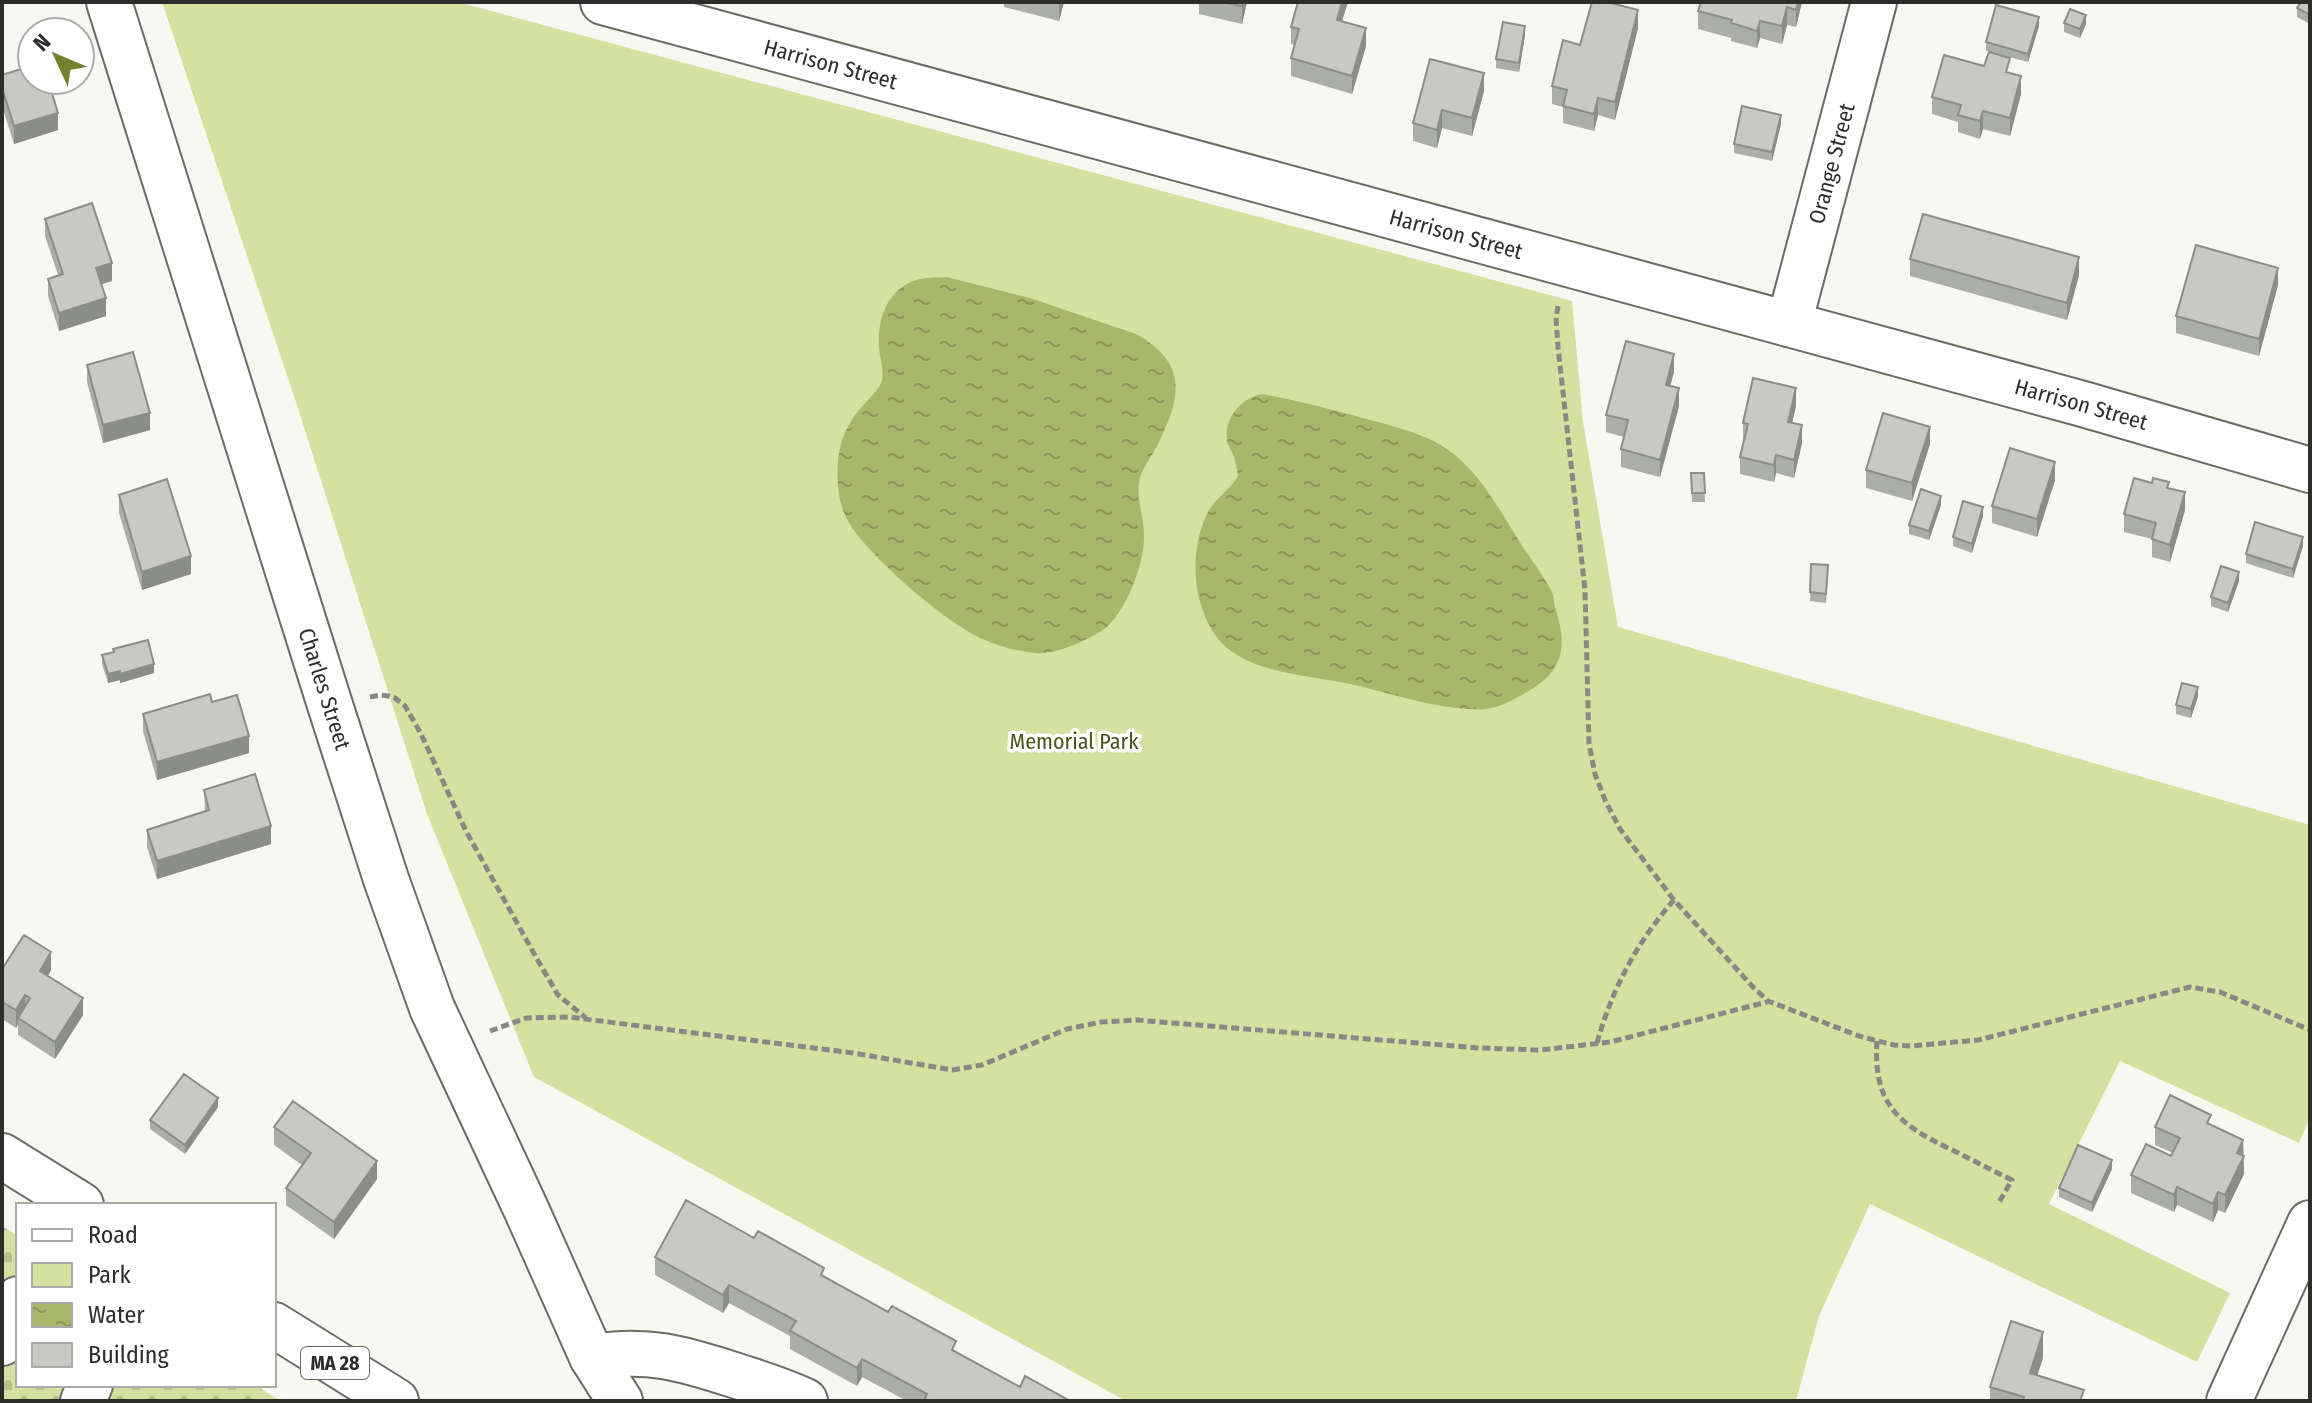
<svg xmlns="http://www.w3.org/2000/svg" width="2312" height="1403" font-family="'Fira Sans Condensed',sans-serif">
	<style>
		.cemetery { fill: url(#cemetery-stones) }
		.park { fill: #d4e1a0 }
		.water { fill: url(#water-ripples) }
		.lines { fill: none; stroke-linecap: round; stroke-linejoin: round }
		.minor-casing { stroke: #6b6c66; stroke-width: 48 }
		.major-casing { stroke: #6b6c66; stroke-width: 48 }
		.path { stroke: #888984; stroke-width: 5; stroke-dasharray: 8 4; stroke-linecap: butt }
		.minor { stroke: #fff; stroke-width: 44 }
		.major { stroke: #fff; stroke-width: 44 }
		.wall { fill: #abada7 }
		.shaded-wall { fill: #8b8d88 }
		.building { fill: #c7c9c2; stroke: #8b8d88; stroke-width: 2 }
		.labels { text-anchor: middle; stroke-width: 7; stroke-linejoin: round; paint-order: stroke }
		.shield { fill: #fff; stroke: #6c6d6b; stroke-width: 2 }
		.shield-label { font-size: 20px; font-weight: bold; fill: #2d2e2b }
		.street-label { font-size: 22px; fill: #2d2e2b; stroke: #fff }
		.park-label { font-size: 22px; fill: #4b531b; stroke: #fff }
	</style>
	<defs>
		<pattern id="cemetery-stones" width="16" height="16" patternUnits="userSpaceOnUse" patternTransform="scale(2)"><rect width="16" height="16" fill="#d4e1a0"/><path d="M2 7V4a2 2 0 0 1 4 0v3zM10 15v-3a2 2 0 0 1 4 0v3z" fill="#b6c18a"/></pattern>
		<pattern id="water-ripples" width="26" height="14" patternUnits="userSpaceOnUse" patternTransform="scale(2)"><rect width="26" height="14" fill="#a9b76a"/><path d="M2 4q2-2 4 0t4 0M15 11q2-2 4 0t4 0" fill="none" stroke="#8a9557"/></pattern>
	</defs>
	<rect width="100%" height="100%" fill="#f7f8f1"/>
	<!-- cemetery -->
	<path class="cemetery" d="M2,1226L18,1236V1385H255L281,1401H2Z"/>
	<!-- park -->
	<path class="park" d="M162,2H458L1572,301L1583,422L1618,627L2310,825V1117L2299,1143L2120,1061L2049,1204L2230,1293L2197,1362L1870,1204L1819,1316L1796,1401H1126L534,1077L427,814L296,402Z"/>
	<!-- water -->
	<path class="water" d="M947,277L1030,298L1136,334C1189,363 1181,399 1157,446C1152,456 1143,467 1140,478C1135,497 1145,519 1144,538C1144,565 1125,614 1103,630C1095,635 1085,640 1076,644C1064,649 1049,654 1035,653C1017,651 1000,647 983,639C947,624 867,555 848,521C836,500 835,466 841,444C844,433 851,420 858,411C865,402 876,394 881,383C885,372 880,359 879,348C877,320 887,288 917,280C926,277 937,278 947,277Z
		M1262,394C1300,401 1337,411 1374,421C1399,428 1425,434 1447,449C1480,472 1500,511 1521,544C1531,559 1542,574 1551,590C1554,596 1554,602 1555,607C1568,647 1564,672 1525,693C1513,700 1499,708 1485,709C1442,711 1397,695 1355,685C1309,674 1238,675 1212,630C1192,597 1190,549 1207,514C1214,499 1230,490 1238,476C1237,470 1236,463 1234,457C1232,451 1228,447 1227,440C1224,418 1241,398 1262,394Z"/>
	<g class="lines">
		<defs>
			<g id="minor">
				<path id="s1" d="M109,2L330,705L386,879L432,1008L526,1209L592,1357L620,1401"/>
				<path id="s2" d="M603,2L2083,404L2310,470"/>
				<path id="s3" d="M1789,324L1874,2"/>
				<path d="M2,1343L18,1299"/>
				<path d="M592,1357C648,1348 681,1358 734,1375C758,1383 782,1390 805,1401"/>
				<path d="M83,1401L90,1385"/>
			</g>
			<path id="major" d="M2,1156L81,1205
				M274,1325L396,1401
				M2229,1401L2310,1223"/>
		</defs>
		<!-- minor casing -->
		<use href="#minor" class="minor-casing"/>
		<!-- major casing -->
		<use href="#major" class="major-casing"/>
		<!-- path -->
		<path class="path" d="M1558,306L1556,318L1558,347L1585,590L1589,744L1595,774L1605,800L1620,829L1674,900L1753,987L1768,1001L1859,1036L1894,1045L1911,1046L1978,1040L2190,987L2220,992L2310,1030
			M370,697L381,695L388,696L395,698L405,706L420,732L466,831L537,959L558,995L586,1018
			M490,1031L526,1018L569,1017L853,1053L952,1070L982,1065L1067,1029L1101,1022L1136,1020L1479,1048L1541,1050L1610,1042L1767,1002
			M1877,1041C1873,1104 1898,1124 1950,1149C1971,1159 1991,1170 2012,1180L1998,1204
			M1597,1043C1612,989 1637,942 1674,900"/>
		<!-- minor -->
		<use href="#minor" class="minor"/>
		<!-- major -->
		<use href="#major" class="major"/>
	</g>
	<!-- wall -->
	<path class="wall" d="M1004,2H1064L1059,21L1004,7Z
		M1199,2H1247L1242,24L1199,14Z
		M1298,2H1348L1342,21L1366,46L1352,94L1291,76V58L1294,45L1291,44V27Z
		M1701,2H1802L1796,27L1787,25L1782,44L1760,38L1757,48L1731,41V38L1698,29V11Z
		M2310,2V24L2297,17V8Z
		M2064,23L2086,24L2080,38L2064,32Z
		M2039,26L2028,62L1986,51V42Z
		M1638,28L1615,120L1598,115L1594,131L1563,123V107L1552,104V86L1580,45Z
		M1525,35L1519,72L1496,68V59Z
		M19,63L58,130L14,144L2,106V75L19,70Z
		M2010,73L2021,94L2010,136L1983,129L1980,139L1958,132V122L1932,114V97Z
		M1484,91L1472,136L1442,128L1437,148L1413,141V123Z
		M1781,124L1772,161L1734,153V144Z
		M45,219L112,281L101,284L106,316L59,331L48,296V279L58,275L45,236Z
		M1910,259L2079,275L2067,320L1910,276Z
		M2278,285L2259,356L2176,333V316Z
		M87,365L150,430L103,443L87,382Z
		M1674,372L1670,386L1679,406L1660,477L1621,467V449L1624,437L1606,432V415Z
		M1796,406L1792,423L1802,443L1794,478L1776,473L1774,482L1740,474V457L1744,441H1743V423Z
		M1930,444L1912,501L1866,488V470Z
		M1691,473H1704L1705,502H1692Z
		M2055,480L2037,537L1992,523V506Z
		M2169,488L2185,510L2170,562L2152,557V539L2124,532V514Z
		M119,495L191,574L142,590L119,513Z
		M1941,505L1929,540L1909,534V525Z
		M1983,516L1972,553L1953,546V537Z
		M2303,546L2293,578L2246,563V554Z
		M1811,564L1828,574L1826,603L1810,601Z
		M2239,581L2228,612L2211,606V597Z
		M102,655L154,673L120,683V680L108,683L102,664Z
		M2198,696L2191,718L2176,714V705Z
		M212,702L249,753L157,780L143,731V714Z
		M204,790L271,844L157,879L147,847V830L205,812Z
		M2,969L51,970L48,976L83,1015L55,1059L18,1035V1024L16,1028L2,1019Z
		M218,1107L185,1154L150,1129V1120Z
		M2211,1125L2243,1140L2244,1174L2225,1213L2218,1210L2213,1222L2177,1205L2174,1212L2131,1193V1175L2171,1156L2173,1153L2155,1145V1127Z
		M274,1127L377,1179L334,1239L286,1205V1188L302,1165L274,1145Z
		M2112,1169L2092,1212L2059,1197V1188Z
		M655,1257L824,1277L1020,1387L1070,1401H907L862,1377L857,1386L790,1349V1336L729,1303L723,1313L655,1275Z
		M2043,1358L2037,1375L2084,1401H1990V1387Z"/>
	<!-- shaded-wall -->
	<path class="shaded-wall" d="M1060,2H1064L1059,21V4Z
		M1243,2H1247L1242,24V6Z
		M1342,2H1348L1337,37V20Z
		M1798,2H1802L1796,27V10Z
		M1787,7V25L1782,44V26Z
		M1638,10V28L1615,120V102Z
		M2086,15V24L2080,38V29Z
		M2039,17V26L2028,62V54Z
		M1760,21V38L1757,48V31Z
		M1525,26V35L1519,72V63Z
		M1366,28V46L1352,94V76Z
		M1484,73V91L1472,136V118Z
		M2021,76V94L2010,136V118Z
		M1598,98V115L1594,131V114Z
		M1442,110V128L1437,148V130Z
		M1983,111V129L1980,139V121Z
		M58,113V130L14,144V126Z
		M1781,115V124L1772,161V152Z
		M2079,257V275L2067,320V303Z
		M112,263V281L96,286V268Z
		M2278,268V285L2259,356V339Z
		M106,298V316L59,331V313Z
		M1674,354V372L1666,402V385Z
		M1679,388V406L1660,477V460Z
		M1796,388V406L1788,440V422Z
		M150,413V430L103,443V425Z
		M1802,425V443L1794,478V460Z
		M1930,427V444L1912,501V483Z
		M1776,455V473L1774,482V465Z
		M2055,462V480L2037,537V519Z
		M2185,492V510L2170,562V545Z
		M1941,496V505L1929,540V531Z
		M1983,507V516L1972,553V544Z
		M2303,537V546L2293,578V569Z
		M191,556V574L142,590V572Z
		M2239,572V581L2228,612V603Z
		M154,664V673L120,683V674Z
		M120,671V680L108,683V674Z
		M2198,687V696L2191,718V709Z
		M249,736V753L157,780V762Z
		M271,826V844L157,879V861Z
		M51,952V970L40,988V971Z
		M25,995V1013L18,1018V1024L16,1028V1010Z
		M83,998V1015L55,1059V1042Z
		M218,1098V1107L185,1154V1145Z
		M2243,1140L2244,1174L2225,1213V1195L2237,1153Z
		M2112,1160V1169L2092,1212V1203Z
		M377,1161V1179L334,1239V1222Z
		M2177,1187V1205L2174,1212V1195Z
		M2218,1192V1210L2213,1222V1204Z
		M729,1285V1303L723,1313V1295Z
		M2043,1332V1358L2030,1398V1373Z
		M862,1359V1377L857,1386V1368Z"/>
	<!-- building -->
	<path class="building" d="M1223,2H1243L1242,6Z
		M1298,2H1342L1337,20L1366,28L1352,76L1291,58L1299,29L1291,27Z
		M1592,2H1607L1638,10L1615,102L1598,98L1594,114L1563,106L1567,90L1552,86L1563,40L1580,45Z
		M1701,2H1798L1796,10L1787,7L1782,26L1760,21L1757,31L1731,23L1732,20L1698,11Z
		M2301,2H2310V15L2297,8Z
		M1996,5L2039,17L2028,54L1986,42Z
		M2070,9L2086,15L2080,29L2064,23Z
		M1503,22L1525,26L1519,63L1496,59Z
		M1989,52L2010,58L2006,72L2021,76L2010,118L1983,111L1980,121L1958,115L1961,105L1932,97L1944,55L1984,66Z
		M32,59V80H48L58,113L14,126L2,88V75L21,69L19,63Z
		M1430,59L1484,73L1472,118L1442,110L1437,130L1413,123Z
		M1742,106L1781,115L1772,152L1734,144Z
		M92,203L112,263L96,268L106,298L59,313L48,279L63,274L45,219Z
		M1923,214L2079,257L2067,303L1910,259Z
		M2196,245L2278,268L2259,339L2176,316Z
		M1626,341L1674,354L1666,385L1679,388L1660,460L1621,449L1628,420L1606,415Z
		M133,352L150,413L103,425L87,365Z
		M1753,378L1796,388L1788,422L1802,425L1794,460L1776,455L1774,465L1740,457L1748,424L1743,423Z
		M1883,413L1930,427L1912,483L1866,470Z
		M2010,448L2055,462L2037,519L1992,506Z
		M1691,473H1704L1705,493H1692Z
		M2134,478L2152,483L2153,478L2169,482L2167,488L2185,492L2170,545L2152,539L2156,523L2124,514Z
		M167,479L191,556L142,572L119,495Z
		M1921,489L1941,496L1929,531L1909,525Z
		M1963,501L1983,507L1972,544L1953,537Z
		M2255,522L2303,537L2293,569L2246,554Z
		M1811,564L1828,565L1826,594L1810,592Z
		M2221,566L2239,572L2228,603L2211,597Z
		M148,640L154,664L120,674V671L108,674L102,655L114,652L113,649Z
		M2182,683L2198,687L2191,709L2176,705Z
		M210,694L212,702L237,695L249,736L157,762L143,714Z
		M255,774L271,826L157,861L147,830L209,810L204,790Z
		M24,935L51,952L40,971L83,998L55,1042L18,1018L30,998L25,995L16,1010L2,1002V969Z
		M184,1074L218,1098L185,1145L150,1120Z
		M2170,1095L2211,1115L2207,1123L2243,1140L2237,1153L2244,1156L2225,1195L2218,1192L2213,1204L2177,1187L2174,1195L2131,1175L2146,1144L2171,1156L2180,1138L2155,1127Z
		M293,1101L377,1161L334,1222L286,1188L311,1153L274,1127Z
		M2078,1145L2112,1160L2092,1203L2059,1188Z
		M686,1200L754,1238L758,1231L824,1268L821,1275L888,1312L892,1306L956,1341L952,1350L1020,1387L1025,1376L1070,1401H924L927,1394L862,1359L857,1368L790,1331L796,1321L729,1285L723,1295L655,1257Z
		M2011,1321L2043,1332L2030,1373L2084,1390L2080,1401H2023L2024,1397L1990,1387Z"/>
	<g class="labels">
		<!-- shield labels -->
		<rect class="shield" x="301" y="1347" width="68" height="32" rx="6"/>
		<g class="shield-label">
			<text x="335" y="1370">MA 28</text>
		</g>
		<!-- street labels -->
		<g class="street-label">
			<text dy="8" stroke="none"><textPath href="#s2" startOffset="236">Harrison Street</textPath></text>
			<text dy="8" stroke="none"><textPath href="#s3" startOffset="166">Orange Street</textPath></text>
			<text dy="8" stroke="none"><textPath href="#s2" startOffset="884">Harrison Street</textPath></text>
			<text dy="8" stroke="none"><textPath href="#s2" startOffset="1532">Harrison Street</textPath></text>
			<text dy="8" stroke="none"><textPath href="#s1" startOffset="720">Charles Street</textPath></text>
		</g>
		<!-- park labels -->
		<g class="park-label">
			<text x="1074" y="749">Memorial Park</text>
		</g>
	</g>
	<!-- border -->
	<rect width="2312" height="1403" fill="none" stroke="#2d2e2b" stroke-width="8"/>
	<!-- legend -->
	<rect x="16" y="1203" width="260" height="184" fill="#ffffff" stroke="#ababaa" stroke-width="2"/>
	<rect x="32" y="1229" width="40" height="12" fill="#ffffff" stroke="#ababaa" stroke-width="2"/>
	<text x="88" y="1243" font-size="24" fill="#2d2e2b">Road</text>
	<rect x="32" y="1263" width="40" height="24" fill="#d4e1a0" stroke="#ababaa" stroke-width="2"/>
	<text x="88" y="1283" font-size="24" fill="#2d2e2b">Park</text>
	<rect x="32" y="1303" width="40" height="24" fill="url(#water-ripples)" stroke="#ababaa" stroke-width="2"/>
	<text x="88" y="1323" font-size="24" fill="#2d2e2b">Water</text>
	<rect x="32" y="1343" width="40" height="24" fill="#c7c9c2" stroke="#ababaa" stroke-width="2"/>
	<text x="88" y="1363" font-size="24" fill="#2d2e2b">Building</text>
	<!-- north arrow -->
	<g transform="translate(56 56) rotate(314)"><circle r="38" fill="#ffffff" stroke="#ababaa" stroke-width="2"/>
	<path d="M0-6L14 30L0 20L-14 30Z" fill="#75812e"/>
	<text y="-12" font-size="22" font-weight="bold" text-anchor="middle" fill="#2d2e2b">N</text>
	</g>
</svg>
